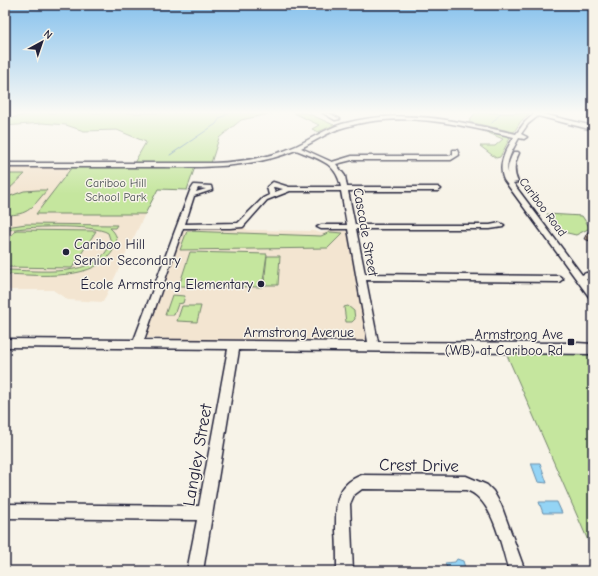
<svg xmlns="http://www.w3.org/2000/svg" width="598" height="576" font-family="'Comic Neue',sans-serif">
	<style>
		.built { fill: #f3e5d1 }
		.green { fill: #c5e69e; stroke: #74846c }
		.water { fill: #94d4f5; stroke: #668dab }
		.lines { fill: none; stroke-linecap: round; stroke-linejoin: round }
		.stream { stroke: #668dab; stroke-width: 1 }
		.minor-casing { stroke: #22223b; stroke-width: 3 }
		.minor { fill: #f7f3e8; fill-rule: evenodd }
		.wall { fill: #c8a984; stroke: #22223b }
		.building { fill: #e9c59a; stroke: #22223b }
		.poi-dot { fill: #22223b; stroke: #f7f3e8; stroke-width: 1.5 }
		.labels { text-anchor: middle; stroke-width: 3; stroke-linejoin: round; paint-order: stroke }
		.far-park-label { font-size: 12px; fill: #4b5354; stroke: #f7f3e8 }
		.far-street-label { font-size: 12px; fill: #22223b; stroke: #f7f3e8 }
		.street-label { font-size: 14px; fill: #22223b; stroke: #f7f3e8 }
		.poi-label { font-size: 14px; fill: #22223b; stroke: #f7f3e8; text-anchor: end }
		.near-street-label { font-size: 17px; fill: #22223b; stroke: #f7f3e8 }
	</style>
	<rect width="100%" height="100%" fill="#f7f3e8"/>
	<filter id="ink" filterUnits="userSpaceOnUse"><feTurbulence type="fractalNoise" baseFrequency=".025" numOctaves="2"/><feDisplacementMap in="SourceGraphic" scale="8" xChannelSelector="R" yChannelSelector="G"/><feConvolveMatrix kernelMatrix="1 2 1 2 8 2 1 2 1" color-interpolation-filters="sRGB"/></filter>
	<g filter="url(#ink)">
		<!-- built -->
		<path class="built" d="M5,167H72L37,214H145L103,302L68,300L53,290H5Z
			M242,226L248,230L313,231L321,233L332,230L346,231L348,233L367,339L361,341H225L147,338L146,334L182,231L189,228H232Z"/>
		<!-- green -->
		<path class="green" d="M36,113H273L241,120L219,138L211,163H134L146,142L117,130L84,131L66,125L42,123L5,126V119Z
			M294,113H307L334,125L318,132L312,129L319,125Z
			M475,113H530L521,121L514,132L469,122Z
			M479,129L506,135L510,138L500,157L496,158L480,146H495L503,139Z
			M141,166L195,167L187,190L158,189L145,214H36L72,167Z
			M5,174H25L5,193Z
			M38,190H47C31,208 30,215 5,215V198L24,191Z
			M547,214L582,216L590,228L576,235L559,231Z
			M26,224L117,225L115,228H110C116,233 119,240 115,247C98,283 37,275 5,274V270C36,270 99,280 111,242L108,233C95,224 21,226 5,231L6,227Z
			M16,230L96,231L72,268L5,267V242Z
			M187,231L321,236L330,232L343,233L328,248L180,250Z
			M190,252L267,254L262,287L179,286Z
			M267,256H280L278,285H264Z
			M172,295L185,296L183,303L178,304L174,315H165Z
			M182,306H201L197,322L177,321Z
			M348,306L354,311L355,319L352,322H346L344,307Z
			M506,353L593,355V552Z"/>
		<!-- water -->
		<path class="water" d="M531,463H540L547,483L538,482Z
			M539,502H557L562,513H543Z
			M457,559L463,561L466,571H448L445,563L455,562Z"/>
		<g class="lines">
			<!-- stream -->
			<path class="stream" d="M492,123L501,113
				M170,155L216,124L220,118L230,113"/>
			<defs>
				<path id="minor" d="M323,113H329L340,119L335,120Z
					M535,113H543V114L593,126V130L538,116L528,124L521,134L527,137L524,139L519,138C513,149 505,161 508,174C507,166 510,159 514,152H518L519,153C514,163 513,172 518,182L513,183L582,275L586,273H593V279H586L593,288V299L590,298L504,180C497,164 506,150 514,137C459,124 401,110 345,127C329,131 316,141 301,148L332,162L352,156H450L453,154V150H457L459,155L451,160H352L336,164L345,176L347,187H438L441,189L438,191H348L355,225H490L500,223L504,225L503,227L490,229H356L365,274L559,276L563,279L559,282L366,280L378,342L577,343L593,344V354L239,350L203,571H187L197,520L5,518V504L199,506L228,349L5,347V339L134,340L190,191L194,185L211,186L212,190L194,196L185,224L238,223L263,198L269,195L267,187L273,182L289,187H341C336,161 317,159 296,150C248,170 196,167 145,167C99,167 52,167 5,167V163H213C242,162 269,158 296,146C311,139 326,129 342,124C400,107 459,121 516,134L525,122ZM273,187H274L283,189L275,192ZM198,188L206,189L196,192ZM290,191H341L347,225H321L317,227L321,229H348L368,342L144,340L183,228H230L243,227L267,200Z
					M362,475L466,476L487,485L493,491L501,505L525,571H509C501,546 493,498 466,490L362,489L354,495L350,504L353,571H337C337,558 337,544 336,531C336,506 334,485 362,475Z"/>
			</defs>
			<!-- minor casing -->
			<use href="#minor" class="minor-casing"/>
			<!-- minor -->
			<use href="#minor" class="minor"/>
		</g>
		<!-- wall -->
		<path class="wall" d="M591,228L593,229V242L584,239L587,233Z"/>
		<!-- building -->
		<path class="building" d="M591,228L593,229V236L588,234Z"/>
	</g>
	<!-- sky -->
	<linearGradient id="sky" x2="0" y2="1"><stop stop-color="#86c1ed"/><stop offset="0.58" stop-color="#fbfaf5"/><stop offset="1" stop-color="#fbfaf5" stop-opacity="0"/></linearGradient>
	<rect width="598" height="194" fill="url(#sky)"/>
	<!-- markers -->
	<g class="poi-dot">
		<circle cx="66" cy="252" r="4"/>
		<circle cx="261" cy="284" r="4"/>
		<rect x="567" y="338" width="8" height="8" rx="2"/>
	</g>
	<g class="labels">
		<!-- far-park labels -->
		<g class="far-park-label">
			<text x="116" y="187">Cariboo Hill<tspan x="116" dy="14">School Park</tspan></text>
		</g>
		<!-- far-street labels -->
		<g class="far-street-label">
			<text transform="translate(543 207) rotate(53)" y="4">Cariboo Road</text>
		</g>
		<!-- street labels -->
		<g class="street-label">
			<text transform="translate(366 232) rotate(80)" y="5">Cascade Street</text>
			<text x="299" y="337">Armstrong Avenue</text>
		</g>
		<!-- poi labels -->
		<g class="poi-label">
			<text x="74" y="249" text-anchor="start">Cariboo Hill<tspan x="74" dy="16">Senior Secondary</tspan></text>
			<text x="253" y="289">École Armstrong Elementary</text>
			<text x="563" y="339">Armstrong Ave<tspan x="563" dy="16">(WB) at Cariboo Rd</tspan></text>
		</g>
		<!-- near-street labels -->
		<g class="near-street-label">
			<text transform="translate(197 455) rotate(-80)" y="6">Langley Street</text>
			<text transform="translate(419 465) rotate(1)" y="6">Crest Drive</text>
		</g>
	</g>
	<!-- margin -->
	<rect width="598" height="576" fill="none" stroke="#f7f3e8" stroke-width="20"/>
	<rect x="10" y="10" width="578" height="556" fill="none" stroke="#22223b" stroke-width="1.5" filter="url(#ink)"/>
	<!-- north arrow -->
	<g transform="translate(42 42) rotate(40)" stroke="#f7f3e8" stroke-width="3" paint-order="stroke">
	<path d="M0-3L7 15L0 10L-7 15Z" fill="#22223b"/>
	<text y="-6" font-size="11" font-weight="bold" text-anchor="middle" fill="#22223b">N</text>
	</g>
</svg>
